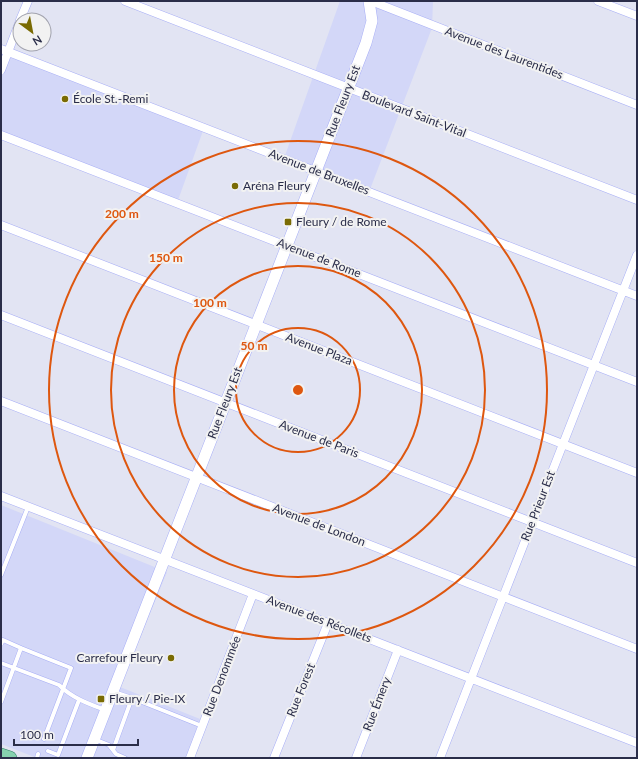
<svg xmlns="http://www.w3.org/2000/svg" width="638" height="759" font-family="Lato,sans-serif">
	<style>
		.built { fill: #d3d7f8 }
		.lines { fill: none; stroke-linecap: round; stroke-linejoin: round }
		.service-casing { stroke: #a7aef6; stroke-width: 5 }
		.minor-casing { stroke: #a7aef6; stroke-width: 9 }
		.tertiary-casing { stroke: #a7aef6; stroke-width: 12 }
		.primary-casing { stroke: #328368; stroke-width: 14 }
		.service { stroke: #fff; stroke-width: 4 }
		.minor { stroke: #fff; stroke-width: 8 }
		.tertiary { stroke: #fff; stroke-width: 11 }
		.primary { stroke: #86d1af; stroke-width: 13 }
		.ring { fill: none; stroke: #de570f; stroke-width: 2 }
		.poi-dot { fill: #7a6b03; stroke: #f2f2f2; stroke-width: 1.5 }
		.labels { text-anchor: middle; stroke-width: 4; stroke-linejoin: round; paint-order: stroke }
		.street-label { font-size: 12px; fill: #2a2d49; stroke: #f2f2f2 }
		.poi-label { font-size: 12px; fill: #2a2d49; stroke: #f2f2f2; text-anchor: start }
		.centre { fill: #de570f; stroke: #f2f2f2; stroke-width: 2 }
		.ring-label { font-size: 12px; text-anchor: middle; font-weight: bold; fill: #de570f; stroke: #f2f2f2; stroke-width: 4; stroke-linejoin: round; paint-order: stroke }
	</style>
	<rect width="100%" height="100%" fill="#e2e4f3"/>
	<!-- built -->
	<path class="built" d="M340,1H433L432,28L369,192L282,164Z
		M8,51L204,128L177,203L1,135V70Z
		M1,505L167,572L120,687L200,719L187,758H37L1,744Z"/>
	<g class="lines">
		<defs>
			<path id="service" d="M1,575L28,507
				M1,644L3,640L21,648
				M1,663L59,685C72,698 89,704 105,710
				M132,698L202,726
				M1,702L21,648L71,668L44,739
				M94,739L109,745L116,754L125,758
				M113,750L132,698L114,692
				M48,751L58,755L79,700
				M37,758L38,754"/>
			<path id="minor" d="M125,1L637,200
				M371,1L637,105
				M598,1L637,16
				M20,20L28,1
				M1,49L637,296
				M1,70L20,21
				M1,135L637,382
				M1,225L637,473
				M1,315L637,563
				M1,401L637,649
				M1,496L637,743
				M190,758L253,594
				M274,758L328,623
				M356,758L398,650
				M440,758L637,255"/>
			<path id="tertiary" d="M87,758L366,43L372,21L369,1"/>
			<path id="primary" d="M1,755L10,758"/>
		</defs>
		<!-- service casing -->
		<use href="#service" class="service-casing"/>
		<!-- minor casing -->
		<use href="#minor" class="minor-casing"/>
		<!-- tertiary casing -->
		<use href="#tertiary" class="tertiary-casing"/>
		<!-- primary casing -->
		<use href="#primary" class="primary-casing"/>
		<!-- service -->
		<use href="#service" class="service"/>
		<!-- minor -->
		<use href="#minor" class="minor"/>
		<!-- tertiary -->
		<use href="#tertiary" class="tertiary"/>
		<!-- primary -->
		<use href="#primary" class="primary"/>
	</g>
	<!-- distance rings -->
	<g class="ring">
		<circle cx="298" cy="390" r="62"/>
		<circle cx="298" cy="390" r="124"/>
		<circle cx="298" cy="390" r="187"/>
		<circle cx="298" cy="390" r="249"/>
	</g>
	<!-- markers -->
	<g class="poi-dot">
		<circle cx="65" cy="99" r="4"/>
		<circle cx="235" cy="186" r="4"/>
		<rect x="284" y="218" width="8" height="8" rx="2"/>
		<circle cx="171" cy="658" r="4"/>
		<rect x="97" y="695" width="8" height="8" rx="2"/>
	</g>
	<g class="labels">
		<!-- street labels -->
		<g class="street-label">
			<text transform="translate(504 53) rotate(21)" y="4">Avenue des Laurentides</text>
			<text transform="translate(343 101) rotate(-69)" y="4">Rue Fleury Est</text>
			<text transform="translate(414 114) rotate(21)" y="4">Boulevard Saint-Vital</text>
			<text transform="translate(319 172) rotate(21)" y="4">Avenue de Bruxelles</text>
			<text transform="translate(319 258) rotate(21)" y="4">Avenue de Rome</text>
			<text transform="translate(319 349) rotate(21)" y="4">Avenue Plaza</text>
			<text transform="translate(225 403) rotate(-69)" y="4">Rue Fleury Est</text>
			<text transform="translate(319 439) rotate(21)" y="4">Avenue de Paris</text>
			<text transform="translate(538 506) rotate(-69)" y="4">Rue Prieur Est</text>
			<text transform="translate(319 525) rotate(21)" y="4">Avenue de London</text>
			<text transform="translate(319 619) rotate(21)" y="4">Avenue des Récollets</text>
			<text transform="translate(222 676) rotate(-69)" y="4">Rue Denommée</text>
			<text transform="translate(301 690) rotate(-68)" y="4">Rue Forest</text>
			<text transform="translate(377 704) rotate(-69)" y="4">Rue Émery</text>
		</g>
		<!-- poi labels -->
		<g class="poi-label">
			<text x="73" y="103">École St.-Remi</text>
			<text x="243" y="190">Aréna Fleury</text>
			<text x="296" y="226">Fleury / de Rome</text>
			<text x="163" y="662" text-anchor="end">Carrefour Fleury</text>
			<text x="109" y="703">Fleury / Pie-IX</text>
		</g>
	</g>
	<circle cx="298" cy="390" r="6" class="centre"/>
	<g class="ring-label">
		<text x="122" y="218">200 m</text>
		<text x="166" y="262">150 m</text>
		<text x="210" y="307">100 m</text>
		<text x="254" y="350">50 m</text>
	</g>
	<!-- border -->
	<rect width="638" height="759" fill="none" stroke="#2a2d49" stroke-width="4"/>
	<!-- north arrow -->
	<g transform="translate(32 32) rotate(148)"><circle r="19" fill="#f2f2f2" stroke="#a2a3ae"/>
	<path d="M0-3L7 15L0 10L-7 15Z" fill="#7a6b03"/>
	<text y="-6" font-size="11" font-weight="bold" text-anchor="middle" fill="#2a2d49">N</text>
	</g>
	<!-- scale -->
	<path d="M14 739v6h124v-6" fill="none" stroke="#2a2d49" stroke-width="2"/>
	<text x="20" y="739" font-size="12" fill="#2a2d49" stroke="#f2f2f2" stroke-width="3" paint-order="stroke">100 m</text>
</svg>
